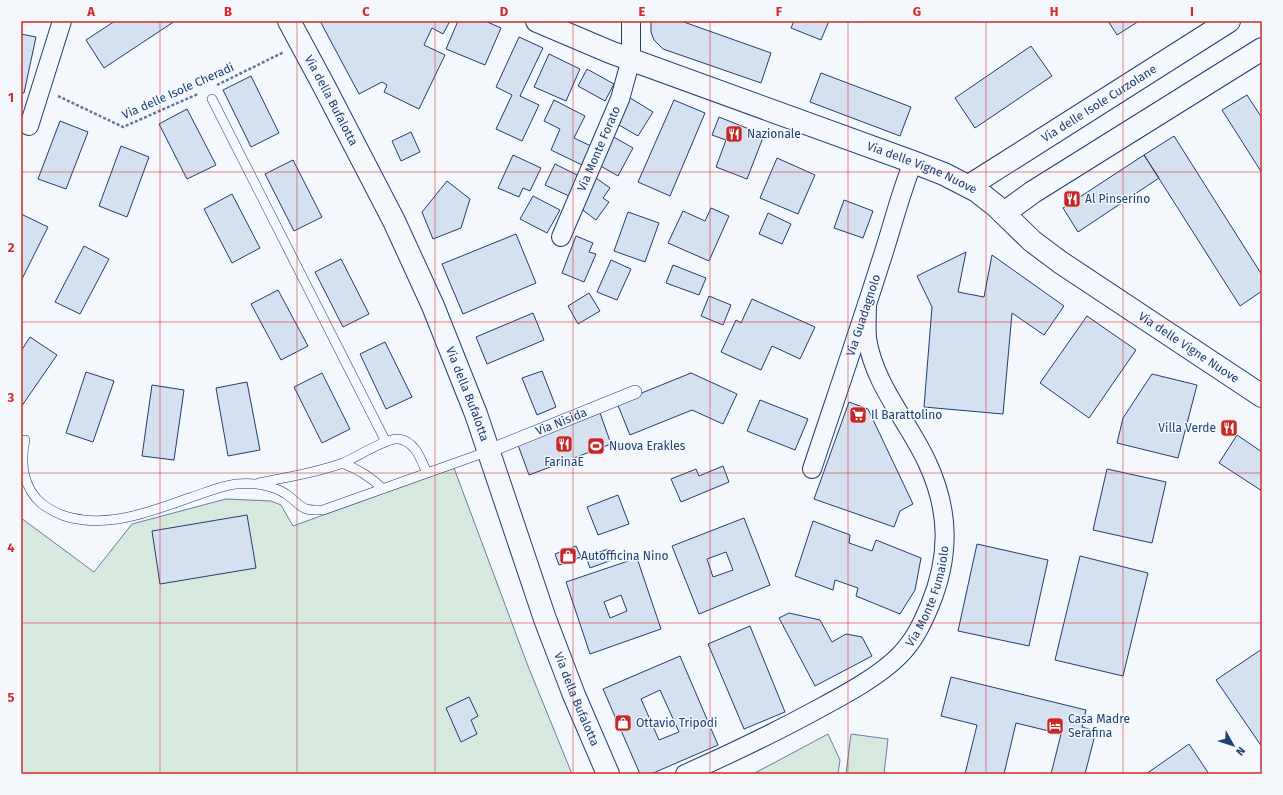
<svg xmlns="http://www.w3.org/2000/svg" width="1283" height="795" font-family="'Fira Sans',sans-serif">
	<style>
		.green { fill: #d7e8df; stroke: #687fa3 }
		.building { fill: #d5e0f0; stroke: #1d3f73; fill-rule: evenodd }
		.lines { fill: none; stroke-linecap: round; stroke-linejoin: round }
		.service-casing { stroke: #1d3f73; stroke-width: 10 }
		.pedestrian-casing { stroke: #1d3f73; stroke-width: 14 }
		.minor-casing { stroke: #1d3f73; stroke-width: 20 }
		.tertiary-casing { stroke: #1d3f73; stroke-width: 24 }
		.path { stroke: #5e769c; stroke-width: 2.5; stroke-dasharray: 3 2; stroke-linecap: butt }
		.service { stroke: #f4f7fb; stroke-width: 9 }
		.pedestrian { stroke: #f4f7fb; stroke-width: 13 }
		.minor { stroke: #f4f7fb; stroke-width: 18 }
		.tertiary { stroke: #f4f7fb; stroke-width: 22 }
		.grid { fill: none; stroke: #d62828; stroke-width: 1; stroke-opacity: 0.55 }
		.labels { text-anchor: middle; stroke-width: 3; stroke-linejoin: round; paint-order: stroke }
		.street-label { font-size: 12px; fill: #1d3f73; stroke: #f4f7fb }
		.poi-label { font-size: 12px; fill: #1d3f73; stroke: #f4f7fb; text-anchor: start }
		.neatline { fill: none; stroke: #d62828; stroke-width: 1.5 }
		.grid-label { font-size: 13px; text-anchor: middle; font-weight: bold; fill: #d62828 }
	</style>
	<rect width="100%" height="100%" fill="#f4f7fb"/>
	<!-- green -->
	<path class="green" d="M454,468L528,666L572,774H21V518L94,572L132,524L226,499L271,501L281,505L293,526Z
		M828,734L840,760L838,774H753Z
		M851,734L888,739L884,774H846Z"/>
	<!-- building -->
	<path class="building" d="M115,21H175L104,68L86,40Z
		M320,21H450L443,34L432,28L424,45L445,55L419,109L384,92L387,85L382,82L359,94Z
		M458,21H485L501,28L485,65L446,49Z
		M651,21H681L771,53L761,83L663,49L654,40L651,32Z
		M794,21H829L821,40L791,28Z
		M1108,21H1139L1117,35Z
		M21,34L36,37L24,93H21Z
		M519,37L543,48L520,96L539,105L522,141L496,129L512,95L496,87Z
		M1031,46L1052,76L975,128L955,98Z
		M549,54L580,69L566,101L534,87Z
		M587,69L614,84L605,101L578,86Z
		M821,73L911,107L900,136L810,102Z
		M251,76L279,133L251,147L223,90Z
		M1247,95L1262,118V173L1222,110Z
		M627,96L653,112L638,136L612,121Z
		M554,100L585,116L574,138L591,146L582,165L551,150L560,129L544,121Z
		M674,100L705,113L670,196L638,182Z
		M187,109L216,165L187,179L159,124Z
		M719,117L764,135L747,179L716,167L726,140L712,135Z
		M60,121L88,132L66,189L38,179Z
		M411,132L420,152L401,161L392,141Z
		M612,136L633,148L618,176L597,164Z
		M1174,136L1262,275V291L1240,306L1144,155Z
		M121,146L149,157L127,217L99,206Z
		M513,155L541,168L530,191L523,188L519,197L498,188Z
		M1144,155L1159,178L1078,232L1063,208Z
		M777,158L815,175L798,214L760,198Z
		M293,160L322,217L294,231L265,174Z
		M555,164L579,176L569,196L545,185Z
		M596,178L610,188L603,198L609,202L596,220L576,205Z
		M447,181L470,199L461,228L433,239L422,212Z
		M232,194L260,248L232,263L204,209Z
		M533,196L560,210L547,233L520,219Z
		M844,200L873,211L863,238L834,228Z
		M711,208L729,216L709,261L668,243L683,211L705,221Z
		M628,212L659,223L645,262L614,251Z
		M768,213L791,224L782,244L759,234Z
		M21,214L48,227L21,281Z
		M516,234L536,283L463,314L442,264Z
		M576,236L593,243L589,252L596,254L584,282L562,273Z
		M84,246L109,259L80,314L55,302Z
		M966,252L958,292L984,297L992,255L1064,306L1044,335L1012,313L1003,414L924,407L932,307L917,276Z
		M341,259L369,314L343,327L315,272Z
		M611,260L631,269L617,300L597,292Z
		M673,265L706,278L699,295L666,283Z
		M278,290L308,346L281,360L251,304Z
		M589,293L600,311L578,324L568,306Z
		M709,296L731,305L723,325L701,316Z
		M752,299L815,327L800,359L772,346L761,370L721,352L736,320L741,323Z
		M533,313L544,340L487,364L476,337Z
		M1087,316L1136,350L1089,418L1040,383Z
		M30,337L57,355L21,407V351Z
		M385,342L412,397L386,409L360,354Z
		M542,371L556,407L537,415L522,378Z
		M86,372L114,381L93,442L66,433Z
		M322,373L350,429L322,443L294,387Z
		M691,373L737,394L723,424L692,410L630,435L617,403Z
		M1152,374L1197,385L1178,458L1117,443L1123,418Z
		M247,382L260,450L228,456L216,388Z
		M152,385L184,390L174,460L142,456Z
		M760,400L808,419L795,450L747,431Z
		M849,402L868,409L913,504L900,511L894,527L814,499Z
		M600,413L611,444L529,475L518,445Z
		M1237,435L1262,452V491L1219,463Z
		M723,466L729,482L681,502L671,479L696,469L699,476Z
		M1107,469L1166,482L1152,543L1093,530Z
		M618,495L629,524L598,535L587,507Z
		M247,515L256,568L160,584L152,531Z
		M744,518L770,585L699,614L672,546ZM726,552L733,570L713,577L707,559Z
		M813,521L850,535L849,543L872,551L876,540L921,558L915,590L900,614L856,596L858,588L835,580L833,590L795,576Z
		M977,544L1048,560L1029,646L958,631Z
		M576,546L581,557L559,565L555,554Z
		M608,549L612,560L590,568L586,557Z
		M1080,556L1148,573L1123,676L1055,660Z
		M637,558L661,629L590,654L566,582ZM621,595L627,611L610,618L604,602Z
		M789,613L820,620L832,642L846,634L862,637L872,656L815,686L779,618Z
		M750,626L785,712L744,729L708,644Z
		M1262,649V747L1216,680Z
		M680,656L718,745L651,774H640L603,689ZM660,690L679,732L659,740L641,699Z
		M951,677L1086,710L1082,727L1096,731L1085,774H1051L1061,734L1016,723L1004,774H965L977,725L941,716Z
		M469,697L478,716L471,720L477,734L461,742L446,708Z
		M1189,744L1209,774H1146Z"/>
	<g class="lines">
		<defs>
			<path id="service" d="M212,99L386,442
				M25,440C20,463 23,488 42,504C56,514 67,518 84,520C121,524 157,509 192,497C207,492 221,486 236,484C253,482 272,485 286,494C303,506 299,511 323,510L489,451
				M342,463C358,469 371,477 383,489
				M259,483C287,477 316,473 343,463C355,458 388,437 399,439C416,442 421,460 427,473"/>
			<g id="pedestrian">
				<path id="s1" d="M489,451L635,392"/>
			</g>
			<g id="minor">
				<path d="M29,126L62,21"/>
				<path id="s2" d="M561,237L620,99L631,59V21"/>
				<path id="s3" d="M812,469C835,400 859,330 881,261C892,228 900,194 913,162"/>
				<path id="s4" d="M685,774C730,754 774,733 818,709C844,695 878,677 899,656C914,641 922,624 930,605C950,556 950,511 927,462C908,421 874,385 867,338C866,327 867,315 867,304"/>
			</g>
			<g id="tertiary">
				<path id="s5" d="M289,21L324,86L394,221L433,306L476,414L545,619L574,695L608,774"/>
				<path id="s6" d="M537,21L610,52L913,162L944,174L977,191L996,206L1032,241L1060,262L1262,396"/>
				<path id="s7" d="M969,186L1229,21"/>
				<path d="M1004,213L1033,192L1262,49"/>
			</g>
		</defs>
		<!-- service casing -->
		<use href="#service" class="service-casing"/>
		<!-- pedestrian casing -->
		<use href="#pedestrian" class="pedestrian-casing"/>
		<!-- minor casing -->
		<use href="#minor" class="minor-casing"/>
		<!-- tertiary casing -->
		<use href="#tertiary" class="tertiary-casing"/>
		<!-- path -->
		<path class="path" d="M217,85L284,52
			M58,96L123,127L198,94"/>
		<!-- service -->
		<use href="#service" class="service"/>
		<!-- pedestrian -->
		<use href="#pedestrian" class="pedestrian"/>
		<!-- minor -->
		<use href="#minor" class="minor"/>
		<!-- tertiary -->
		<use href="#tertiary" class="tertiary"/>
	</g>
	<!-- grid -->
	<path class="grid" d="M160,21V774M297,21V774M435,21V774M573,21V774M710,21V774M848,21V774M986,21V774M1123,21V774M21,172H1262M21,322H1262M21,473H1262M21,623H1262"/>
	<!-- icons -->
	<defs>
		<symbol id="restaurant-square" viewBox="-11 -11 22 22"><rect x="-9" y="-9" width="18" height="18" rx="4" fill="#c62828" stroke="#f4f7fb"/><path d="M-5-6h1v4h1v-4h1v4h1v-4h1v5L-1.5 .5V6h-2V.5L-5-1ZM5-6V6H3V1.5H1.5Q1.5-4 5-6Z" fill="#fff"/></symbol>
		<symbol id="supermarket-square" viewBox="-11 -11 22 22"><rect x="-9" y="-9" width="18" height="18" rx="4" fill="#c62828" stroke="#f4f7fb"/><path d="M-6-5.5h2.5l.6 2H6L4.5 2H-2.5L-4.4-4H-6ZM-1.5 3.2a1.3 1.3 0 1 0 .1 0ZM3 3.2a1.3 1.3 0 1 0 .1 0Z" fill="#fff"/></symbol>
		<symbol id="stadium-square" viewBox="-11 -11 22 22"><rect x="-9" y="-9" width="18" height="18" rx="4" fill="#c62828" stroke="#f4f7fb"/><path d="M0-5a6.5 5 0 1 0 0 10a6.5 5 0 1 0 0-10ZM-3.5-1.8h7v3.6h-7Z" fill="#fff"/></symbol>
		<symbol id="shop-square" viewBox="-11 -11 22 22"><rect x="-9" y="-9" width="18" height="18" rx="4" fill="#c62828" stroke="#f4f7fb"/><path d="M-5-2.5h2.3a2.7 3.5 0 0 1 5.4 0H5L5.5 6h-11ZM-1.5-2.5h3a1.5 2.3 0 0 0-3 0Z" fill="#fff"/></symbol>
		<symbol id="hotel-square" viewBox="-11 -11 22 22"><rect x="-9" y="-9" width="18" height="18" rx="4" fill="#c62828" stroke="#f4f7fb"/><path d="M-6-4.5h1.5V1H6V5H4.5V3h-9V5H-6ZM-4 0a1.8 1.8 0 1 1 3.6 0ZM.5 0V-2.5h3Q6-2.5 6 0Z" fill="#fff"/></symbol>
	</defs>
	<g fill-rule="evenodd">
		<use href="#restaurant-square" x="724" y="124" width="20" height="20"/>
		<use href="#restaurant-square" x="1062" y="189" width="20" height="20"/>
		<use href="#supermarket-square" x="848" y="405" width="20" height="20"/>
		<use href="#restaurant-square" x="1219" y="418" width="20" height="20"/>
		<use href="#restaurant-square" x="554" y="434" width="20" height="20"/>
		<use href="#stadium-square" x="586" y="436" width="20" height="20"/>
		<use href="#shop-square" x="558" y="546" width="20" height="20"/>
		<use href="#shop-square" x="613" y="713" width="20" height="20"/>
		<use href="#hotel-square" x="1045" y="716" width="20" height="20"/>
	</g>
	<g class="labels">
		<!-- street labels -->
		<g class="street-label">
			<text transform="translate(178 91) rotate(-24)" y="4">Via delle Isole Cheradi</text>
			<text dy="4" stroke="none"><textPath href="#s5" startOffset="90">Via della Bufalotta</textPath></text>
			<text dy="4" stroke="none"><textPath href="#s7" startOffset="154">Via delle Isole Curzolane</textPath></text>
			<text dy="4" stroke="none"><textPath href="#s2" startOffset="96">Via Monte Forato</textPath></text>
			<text dy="4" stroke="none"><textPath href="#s6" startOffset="412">Via delle Vigne Nuove</textPath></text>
			<text dy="4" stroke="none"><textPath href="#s3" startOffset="162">Via Guadagnolo</textPath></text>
			<text dy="4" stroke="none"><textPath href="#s6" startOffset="736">Via delle Vigne Nuove</textPath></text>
			<text dy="4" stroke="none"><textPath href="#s5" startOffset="414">Via della Bufalotta</textPath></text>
			<text dy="4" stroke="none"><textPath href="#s1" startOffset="78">Via Nisida</textPath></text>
			<text dy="4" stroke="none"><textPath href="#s4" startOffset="313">Via Monte Fumaiolo</textPath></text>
			<text dy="4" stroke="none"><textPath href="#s5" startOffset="738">Via della Bufalotta</textPath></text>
		</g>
		<!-- poi labels -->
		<g class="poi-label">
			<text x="747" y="138">Nazionale</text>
			<text x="1085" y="203">Al Pinserino</text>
			<text x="871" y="419">Il Barattolino</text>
			<text x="1216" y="432" text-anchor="end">Villa Verde</text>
			<text x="609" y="450">Nuova Erakles</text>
			<text x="564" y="466" text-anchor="middle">FarinaE</text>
			<text x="581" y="560">Autofficina Nino</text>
			<text x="1068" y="723">Casa Madre<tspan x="1068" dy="14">Serafina</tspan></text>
			<text x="636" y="727">Ottavio Tripodi</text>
		</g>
	</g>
	<!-- border -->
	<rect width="1283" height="795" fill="none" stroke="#f4f7fb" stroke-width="44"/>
	<!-- north arrow -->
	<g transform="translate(1233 745) rotate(129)" stroke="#f4f7fb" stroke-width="3" paint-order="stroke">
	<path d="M0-3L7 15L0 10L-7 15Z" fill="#1d3f73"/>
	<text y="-6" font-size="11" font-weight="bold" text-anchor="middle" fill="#1d3f73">N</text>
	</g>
	<rect x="22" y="22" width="1239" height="751" class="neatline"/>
	<g class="grid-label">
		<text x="91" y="16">A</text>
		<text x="228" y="16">B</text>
		<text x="366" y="16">C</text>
		<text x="504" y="16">D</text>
		<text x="642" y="16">E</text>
		<text x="779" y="16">F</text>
		<text x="917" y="16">G</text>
		<text x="1054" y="16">H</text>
		<text x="1192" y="16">I</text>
		<text x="11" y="102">1</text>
		<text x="11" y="252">2</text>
		<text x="11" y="402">3</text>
		<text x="11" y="552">4</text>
		<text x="11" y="702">5</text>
	</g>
</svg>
